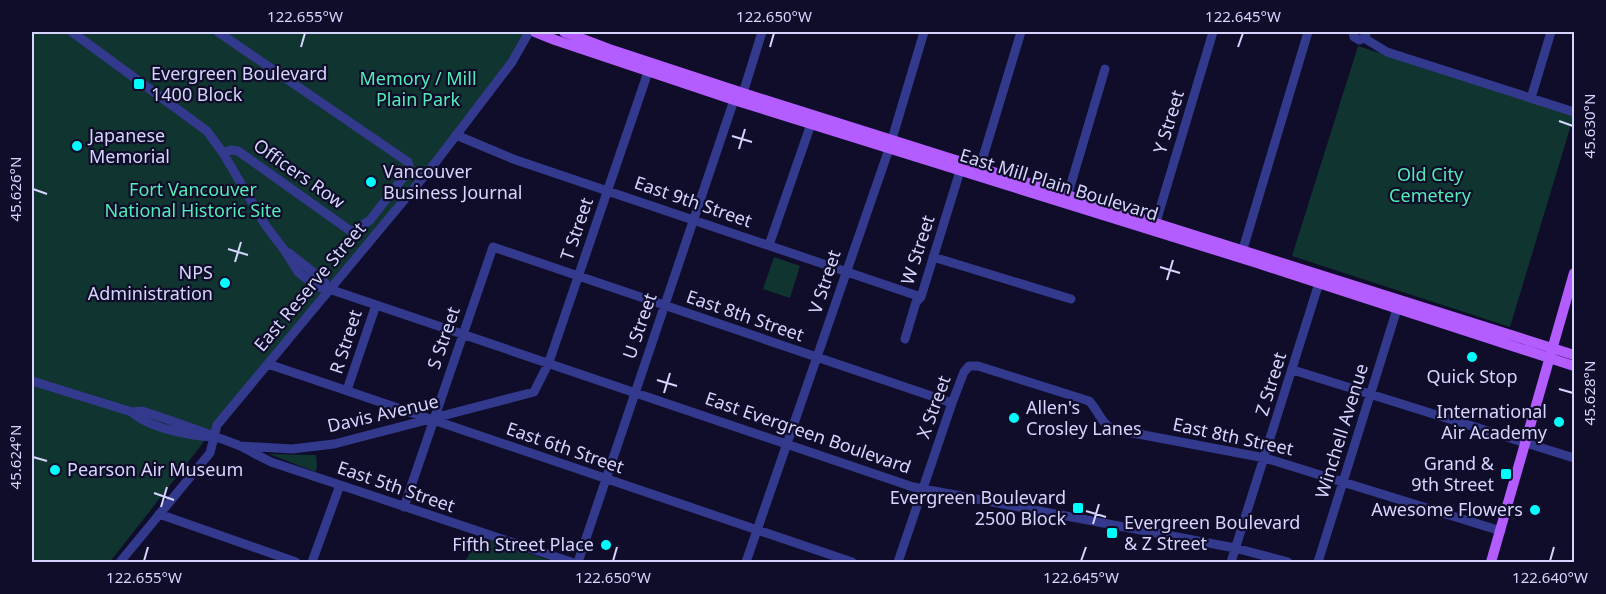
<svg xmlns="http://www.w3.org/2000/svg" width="1606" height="594" font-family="'Noto Sans',sans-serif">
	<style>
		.green { fill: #10342f }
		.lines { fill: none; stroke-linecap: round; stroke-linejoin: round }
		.minor { stroke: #33398d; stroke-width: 9 }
		.major { stroke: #b35cff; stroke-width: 10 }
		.ticks { fill: none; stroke: #d6d5ff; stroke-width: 2 }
		.poi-dot { fill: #01feff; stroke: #0f0d29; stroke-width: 2 }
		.labels { text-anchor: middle; stroke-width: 4.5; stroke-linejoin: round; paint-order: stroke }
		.poi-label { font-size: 18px; fill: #d6d5ff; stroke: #0f0d29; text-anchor: start }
		.park-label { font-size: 18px; fill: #54ecb8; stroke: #0f0d29 }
		.street-label { font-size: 18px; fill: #d6d5ff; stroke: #0f0d29 }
		.neatline { fill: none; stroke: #d6d5ff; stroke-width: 2 }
		.ticks-label { font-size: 15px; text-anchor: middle; fill: #d6d5ff }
	</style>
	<rect width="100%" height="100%" fill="#0f0d29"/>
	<!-- green -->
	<path class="green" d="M32,32H524V41L512,62L217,425L110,562H32Z
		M1358,46L1574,115L1510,327L1292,256Z
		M774,257L800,266L790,298L763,289Z
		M269,454L316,455L317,465L316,472Z
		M478,537H481L554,562H465Z"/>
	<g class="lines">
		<!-- minor -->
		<path class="minor" d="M72,32L207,131L223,153L266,226L285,251L298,272L317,287L329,289L913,487L1235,548L1288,562
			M218,32L408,162L410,169L370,220L352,232L238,151L231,150L223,153
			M1353,32L1354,37L1359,40L1364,38L1366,34
			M1364,38L1387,52L1574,112
			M743,93L762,32
			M1531,98L1551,32
			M456,135L513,159L921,297
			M892,139L924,32
			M980,167L1021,32
			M1068,194L1105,69
			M1156,222L1213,32
			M769,245L811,124
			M1243,249L1308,32
			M289,253L323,280L329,289
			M933,257L1071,299
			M905,339L916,302L921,297L960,171
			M268,364L852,562
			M1293,370L1574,458
			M32,381L132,412L142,411C174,421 206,433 238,445C249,450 260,457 271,462L571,562
			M347,390L376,305
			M132,412C146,427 190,436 211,437
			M240,446L292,449L334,444L534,392L549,362L648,72
			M404,507L493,247L952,403
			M159,514L296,562
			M120,562L210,453L217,425L435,163L512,62L529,32
			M312,562L340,485
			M578,562L734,100
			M746,562L889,149
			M898,562L952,403L964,372L969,366H978L1089,401C1098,410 1101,423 1112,429L1265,458L1501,531
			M1231,562L1319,283
			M1318,562L1397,309"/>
		<!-- major -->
		<path class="major" d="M535,32L555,40L734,100L1257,263L1574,366
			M564,32L609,49L743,93L1574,355
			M1491,562L1574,273"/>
	</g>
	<!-- ticks -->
	<path class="ticks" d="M301,47L305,33M770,47L774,33M1238,47L1243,33M1559,121L1573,126M732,136L752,142M739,149L745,129M33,189L47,194M228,249L248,255M235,262L241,242M1160,267L1180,273M1167,280L1173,260M657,380L677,386M1559,389L1573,393M664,393L670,373M33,457L47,461M154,493L174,500M161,507L167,487M1086,511L1106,517M1093,524L1099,504M144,561L148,547M613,561L617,547M1081,561L1086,547M1550,561L1554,547"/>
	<!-- markers -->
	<g class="poi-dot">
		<rect x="133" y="78" width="12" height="12" rx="3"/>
		<circle cx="77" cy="146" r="6"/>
		<circle cx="371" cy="182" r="6"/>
		<circle cx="225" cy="283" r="6"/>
		<circle cx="1472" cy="357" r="6"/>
		<circle cx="1014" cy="418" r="6"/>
		<circle cx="1559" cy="422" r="6"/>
		<circle cx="55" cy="470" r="6"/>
		<rect x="1500" y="468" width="12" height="12" rx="3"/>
		<rect x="1072" y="502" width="12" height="12" rx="3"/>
		<circle cx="1535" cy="510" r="6"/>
		<rect x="1106" y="527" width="12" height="12" rx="3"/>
		<circle cx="606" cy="545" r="6"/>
	</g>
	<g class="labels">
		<!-- poi labels -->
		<g class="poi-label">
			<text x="151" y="80">Evergreen Boulevard<tspan x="151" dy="21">1400 Block</tspan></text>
			<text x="89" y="142">Japanese<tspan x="89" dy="21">Memorial</tspan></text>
			<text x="383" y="178">Vancouver<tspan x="383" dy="21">Business Journal</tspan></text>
			<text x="213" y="279" text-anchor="end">NPS<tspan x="213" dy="21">Administration</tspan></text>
			<text x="1472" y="383" text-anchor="middle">Quick Stop</text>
			<text x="1026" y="414">Allen's<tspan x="1026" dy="21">Crosley Lanes</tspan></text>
			<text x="1547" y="418" text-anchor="end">International<tspan x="1547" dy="21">Air Academy</tspan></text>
			<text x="1494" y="470" text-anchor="end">Grand &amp;<tspan x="1494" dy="21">9th Street</tspan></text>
			<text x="67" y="476">Pearson Air Museum</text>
			<text x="1066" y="504" text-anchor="end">Evergreen Boulevard<tspan x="1066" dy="21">2500 Block</tspan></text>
			<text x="1523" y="516" text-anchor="end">Awesome Flowers</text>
			<text x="1124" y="529">Evergreen Boulevard<tspan x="1124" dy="21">&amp; Z Street</tspan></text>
			<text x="594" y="551" text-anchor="end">Fifth Street Place</text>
		</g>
		<!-- park labels -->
		<g class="park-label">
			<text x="418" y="85">Memory / Mill<tspan x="418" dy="21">Plain Park</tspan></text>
			<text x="1430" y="181">Old City<tspan x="1430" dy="21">Cemetery</tspan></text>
			<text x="193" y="196">Fort Vancouver<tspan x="193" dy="21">National Historic Site</tspan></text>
		</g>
		<!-- street labels -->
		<g class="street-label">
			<text transform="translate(1169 122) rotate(-73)" y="6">Y Street</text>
			<text transform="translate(299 174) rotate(35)" y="6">Officers Row</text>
			<text transform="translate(1059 185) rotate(17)" y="6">East Mill Plain Boulevard</text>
			<text transform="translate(693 202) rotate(19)" y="6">East 9th Street</text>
			<text transform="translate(577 229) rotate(-71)" y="6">T Street</text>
			<text transform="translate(918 250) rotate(-72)" y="6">W Street</text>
			<text transform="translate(825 282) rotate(-72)" y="6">V Street</text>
			<text transform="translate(310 287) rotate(-50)" y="6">East Reserve Street</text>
			<text transform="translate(745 316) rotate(19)" y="6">East 8th Street</text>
			<text transform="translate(640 326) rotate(-71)" y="6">U Street</text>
			<text transform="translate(444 338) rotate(-71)" y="6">S Street</text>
			<text transform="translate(346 342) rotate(-72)" y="6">R Street</text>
			<text transform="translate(1271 384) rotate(-73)" y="6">Z Street</text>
			<text transform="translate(934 407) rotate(-70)" y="6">X Street</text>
			<text transform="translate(383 414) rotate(-13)" y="6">Davis Avenue</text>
			<text transform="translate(1342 431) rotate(-73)" y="6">Winchell Avenue</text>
			<text transform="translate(808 433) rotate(19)" y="6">East Evergreen Boulevard</text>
			<text transform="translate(1233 437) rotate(12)" y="6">East 8th Street</text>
			<text transform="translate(565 448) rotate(19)" y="6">East 6th Street</text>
			<text transform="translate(396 487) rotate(19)" y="6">East 5th Street</text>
		</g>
	</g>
	<!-- border -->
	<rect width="1606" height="594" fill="none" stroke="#0f0d29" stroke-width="66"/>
	<rect x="33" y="33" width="1540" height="528" class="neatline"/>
	<g class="ticks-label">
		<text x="305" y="22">122.655°W</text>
		<text x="774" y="22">122.650°W</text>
		<text x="1243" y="22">122.645°W</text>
		<text transform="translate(1590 126) rotate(-90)" y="5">45.630°N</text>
		<text transform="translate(16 189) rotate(-90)" y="5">45.626°N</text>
		<text transform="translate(1590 393) rotate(-90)" y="5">45.628°N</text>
		<text transform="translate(16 457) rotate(-90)" y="5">45.624°N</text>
		<text x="144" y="583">122.655°W</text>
		<text x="613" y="583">122.650°W</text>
		<text x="1081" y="583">122.645°W</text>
		<text x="1550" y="583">122.640°W</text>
	</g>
</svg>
